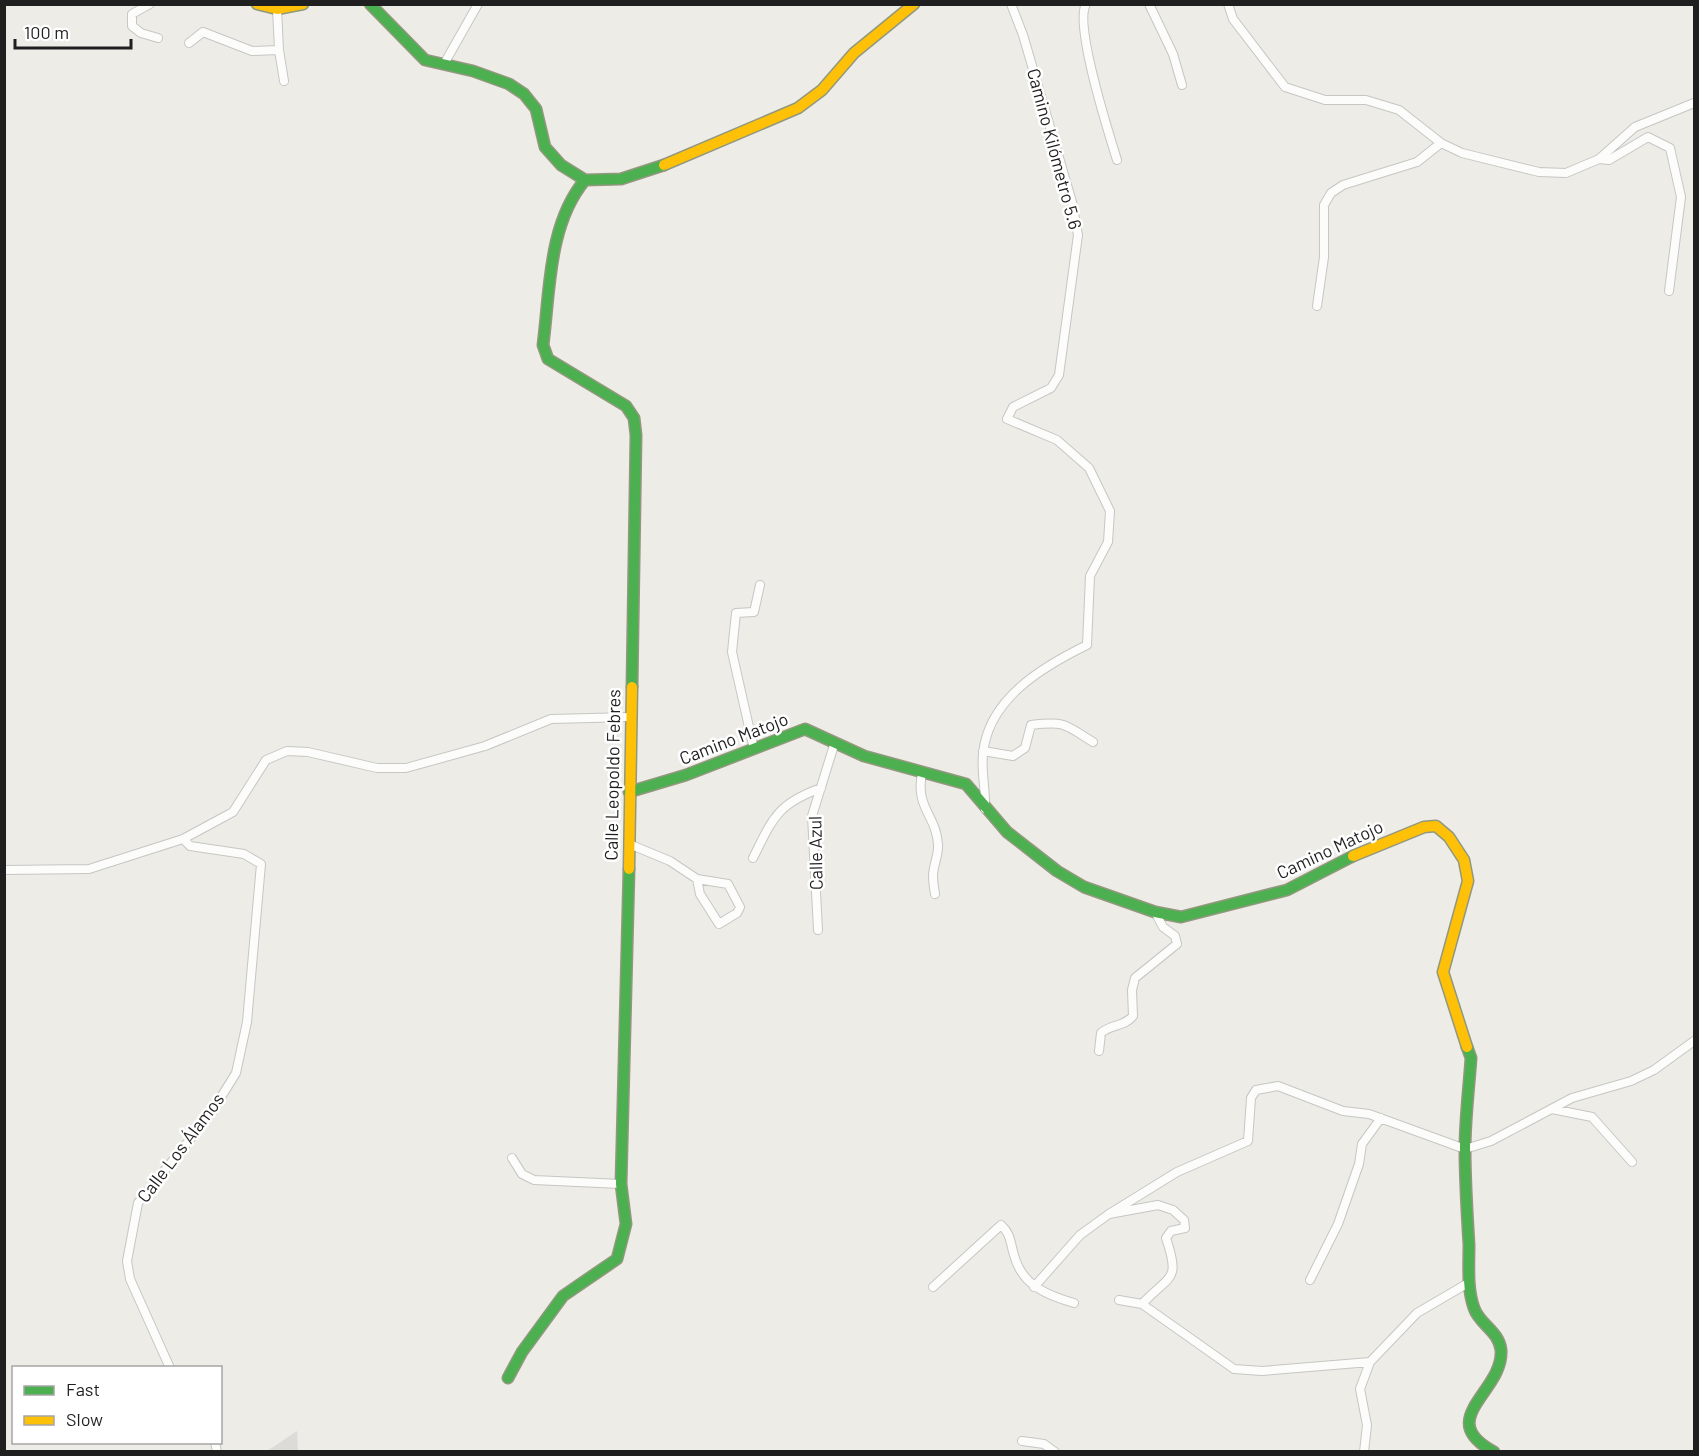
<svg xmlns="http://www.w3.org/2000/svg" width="1699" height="1456" font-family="Barlow,sans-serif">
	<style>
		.residential { fill: #dcdbd8 }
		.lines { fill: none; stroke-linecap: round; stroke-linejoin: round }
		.street-casing { stroke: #c6c6c3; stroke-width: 10 }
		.fast-casing { stroke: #92987e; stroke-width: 13 }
		.slow-casing { stroke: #92987e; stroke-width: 13 }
		.street { stroke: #fcfcfb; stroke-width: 8 }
		.fast { stroke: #4caf50; stroke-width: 10 }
		.slow { stroke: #ffc107; stroke-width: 10 }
		.labels { text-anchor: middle; stroke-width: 5; stroke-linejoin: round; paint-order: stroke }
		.street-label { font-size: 18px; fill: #1f1f1f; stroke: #fff }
	</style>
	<rect width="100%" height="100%" fill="#edece7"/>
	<!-- residential -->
	<path class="residential" d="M297,1431L298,1451H267Z"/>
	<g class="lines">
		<defs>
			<path id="street" d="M150,4L132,14V26L141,33L158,38
				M1086,4C1074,25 1109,134 1117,160
				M1149,4L1173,54L1182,85
				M1228,4L1233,19L1285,87L1325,100H1366L1399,110L1441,143L1462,153L1539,172L1566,173L1599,159L1635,127L1694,103
				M277,9L279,50L284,81
				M189,43L203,32L252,51L279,50
				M444,64L478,4
				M1599,159L1609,160L1648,137L1670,148L1681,197L1669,291
				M1317,306L1324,257V205L1331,193L1343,185L1417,162L1441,143
				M754,749L732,652L736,613L754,612L760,585
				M983,751L1013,756L1025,748L1031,725C1066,721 1064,724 1093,742
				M922,773C915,808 936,815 938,844C939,855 933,865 933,876C933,882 934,888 935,894
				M985,809C986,790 981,772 983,754C988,699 1042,667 1087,645L1090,576L1108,542L1110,511L1089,468L1057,440L1007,419L1013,407L1051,388L1059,375L1078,235L1072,202L1023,35L1011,4
				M629,844L670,861L697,879L728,884L740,907L737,913L719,924L700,894L697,879
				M753,858C773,818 777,804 821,788
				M4,870L89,869L183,839L233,812L266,760L287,751L308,752L377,768H406L485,746L551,719L630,717
				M818,930L812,816L835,742
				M1099,1051L1101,1033C1111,1024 1124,1027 1133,1016L1132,990L1135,978L1177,944L1175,936L1163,927L1155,912
				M1552,1109L1592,1117L1632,1162
				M512,1158L522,1174L534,1180L621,1184
				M1109,1214L1177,1172L1248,1141L1251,1098L1256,1090L1278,1086L1343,1111L1369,1114L1465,1149L1491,1141L1572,1098L1631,1081L1654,1070L1694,1041
				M1310,1280L1338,1224L1359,1164L1362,1144L1381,1118
				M933,1287L1001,1225C1011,1234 1010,1242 1014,1255C1022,1285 1046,1295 1074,1303
				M1034,1287L1080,1235L1109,1214L1158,1205L1173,1210L1184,1220L1185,1228L1171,1231L1166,1238C1181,1282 1170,1274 1142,1304L1119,1300
				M1142,1304L1234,1369L1262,1371L1370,1362
				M170,1368L130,1279L127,1261L138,1203L210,1115L236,1073L247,1022L261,864L244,854L190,846L183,839
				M1022,1441L1044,1444L1055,1452
				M215,1442L217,1452
				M1364,1452L1367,1425L1360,1389L1370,1362L1417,1313L1470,1282"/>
			<path id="fast" d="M370,4L425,60L473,71L509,84L524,94L536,109L545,147L561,165L585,180L621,179L664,165
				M585,180C548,224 550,291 543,345L548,359L626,406L634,418L636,435L632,687
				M629,792L686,775L805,729L864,756L966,784L1007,832L1057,871L1084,887L1155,912L1181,917L1287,890L1353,856
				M1467,1047L1471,1058C1469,1088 1465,1119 1465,1149C1465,1181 1467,1213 1469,1245C1469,1265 1467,1289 1474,1308C1479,1324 1499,1331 1501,1350C1504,1392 1433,1419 1494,1452
				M508,1378L522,1352L563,1296L617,1259L626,1224L621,1184L629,869"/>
			<path id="slow" d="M257,4L277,9L303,4
				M664,165L798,108L822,90L854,53L914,4
				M1353,856L1424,827L1436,826L1449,837L1464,860L1468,881L1443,972L1467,1047
				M629,869L632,687"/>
		</defs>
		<!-- street casing -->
		<use href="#street" class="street-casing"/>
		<!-- fast casing -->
		<use href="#fast" class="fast-casing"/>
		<!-- slow casing -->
		<use href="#slow" class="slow-casing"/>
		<!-- street -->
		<use href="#street" class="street"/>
		<!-- fast -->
		<use href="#fast" class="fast"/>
		<!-- slow -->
		<use href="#slow" class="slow"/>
	</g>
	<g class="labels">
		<!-- street labels -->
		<g class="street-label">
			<text transform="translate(1054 149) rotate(75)" y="6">Camino Kilómetro 5.6</text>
			<text transform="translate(734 739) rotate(-21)" y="6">Camino Matojo</text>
			<text transform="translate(613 775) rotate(-89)" y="6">Calle Leopoldo Febres</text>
			<text transform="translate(1330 850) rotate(-25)" y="6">Camino Matojo</text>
			<text transform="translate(816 853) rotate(-91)" y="6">Calle Azul</text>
			<text transform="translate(181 1148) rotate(-53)" y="6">Calle Los Álamos</text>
		</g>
	</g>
	<!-- border -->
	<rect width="1699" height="1456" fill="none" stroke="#1f1f1f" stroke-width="12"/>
	<!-- legend -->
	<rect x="12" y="1366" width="210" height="78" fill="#ffffff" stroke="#a5a5a5" stroke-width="1.5"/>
	<rect x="24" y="1386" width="30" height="9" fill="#4caf50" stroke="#a5a5a5" stroke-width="1.5"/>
	<text x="66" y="1396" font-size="18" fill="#1f1f1f">Fast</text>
	<rect x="24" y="1416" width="30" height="9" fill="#ffc107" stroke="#a5a5a5" stroke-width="1.5"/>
	<text x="66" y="1426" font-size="18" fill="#1f1f1f">Slow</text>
	<!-- scale -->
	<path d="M15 39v9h116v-9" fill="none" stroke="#1f1f1f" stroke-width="3"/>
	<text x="24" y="39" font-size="18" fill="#1f1f1f" stroke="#ffffff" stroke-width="4.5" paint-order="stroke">100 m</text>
</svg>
